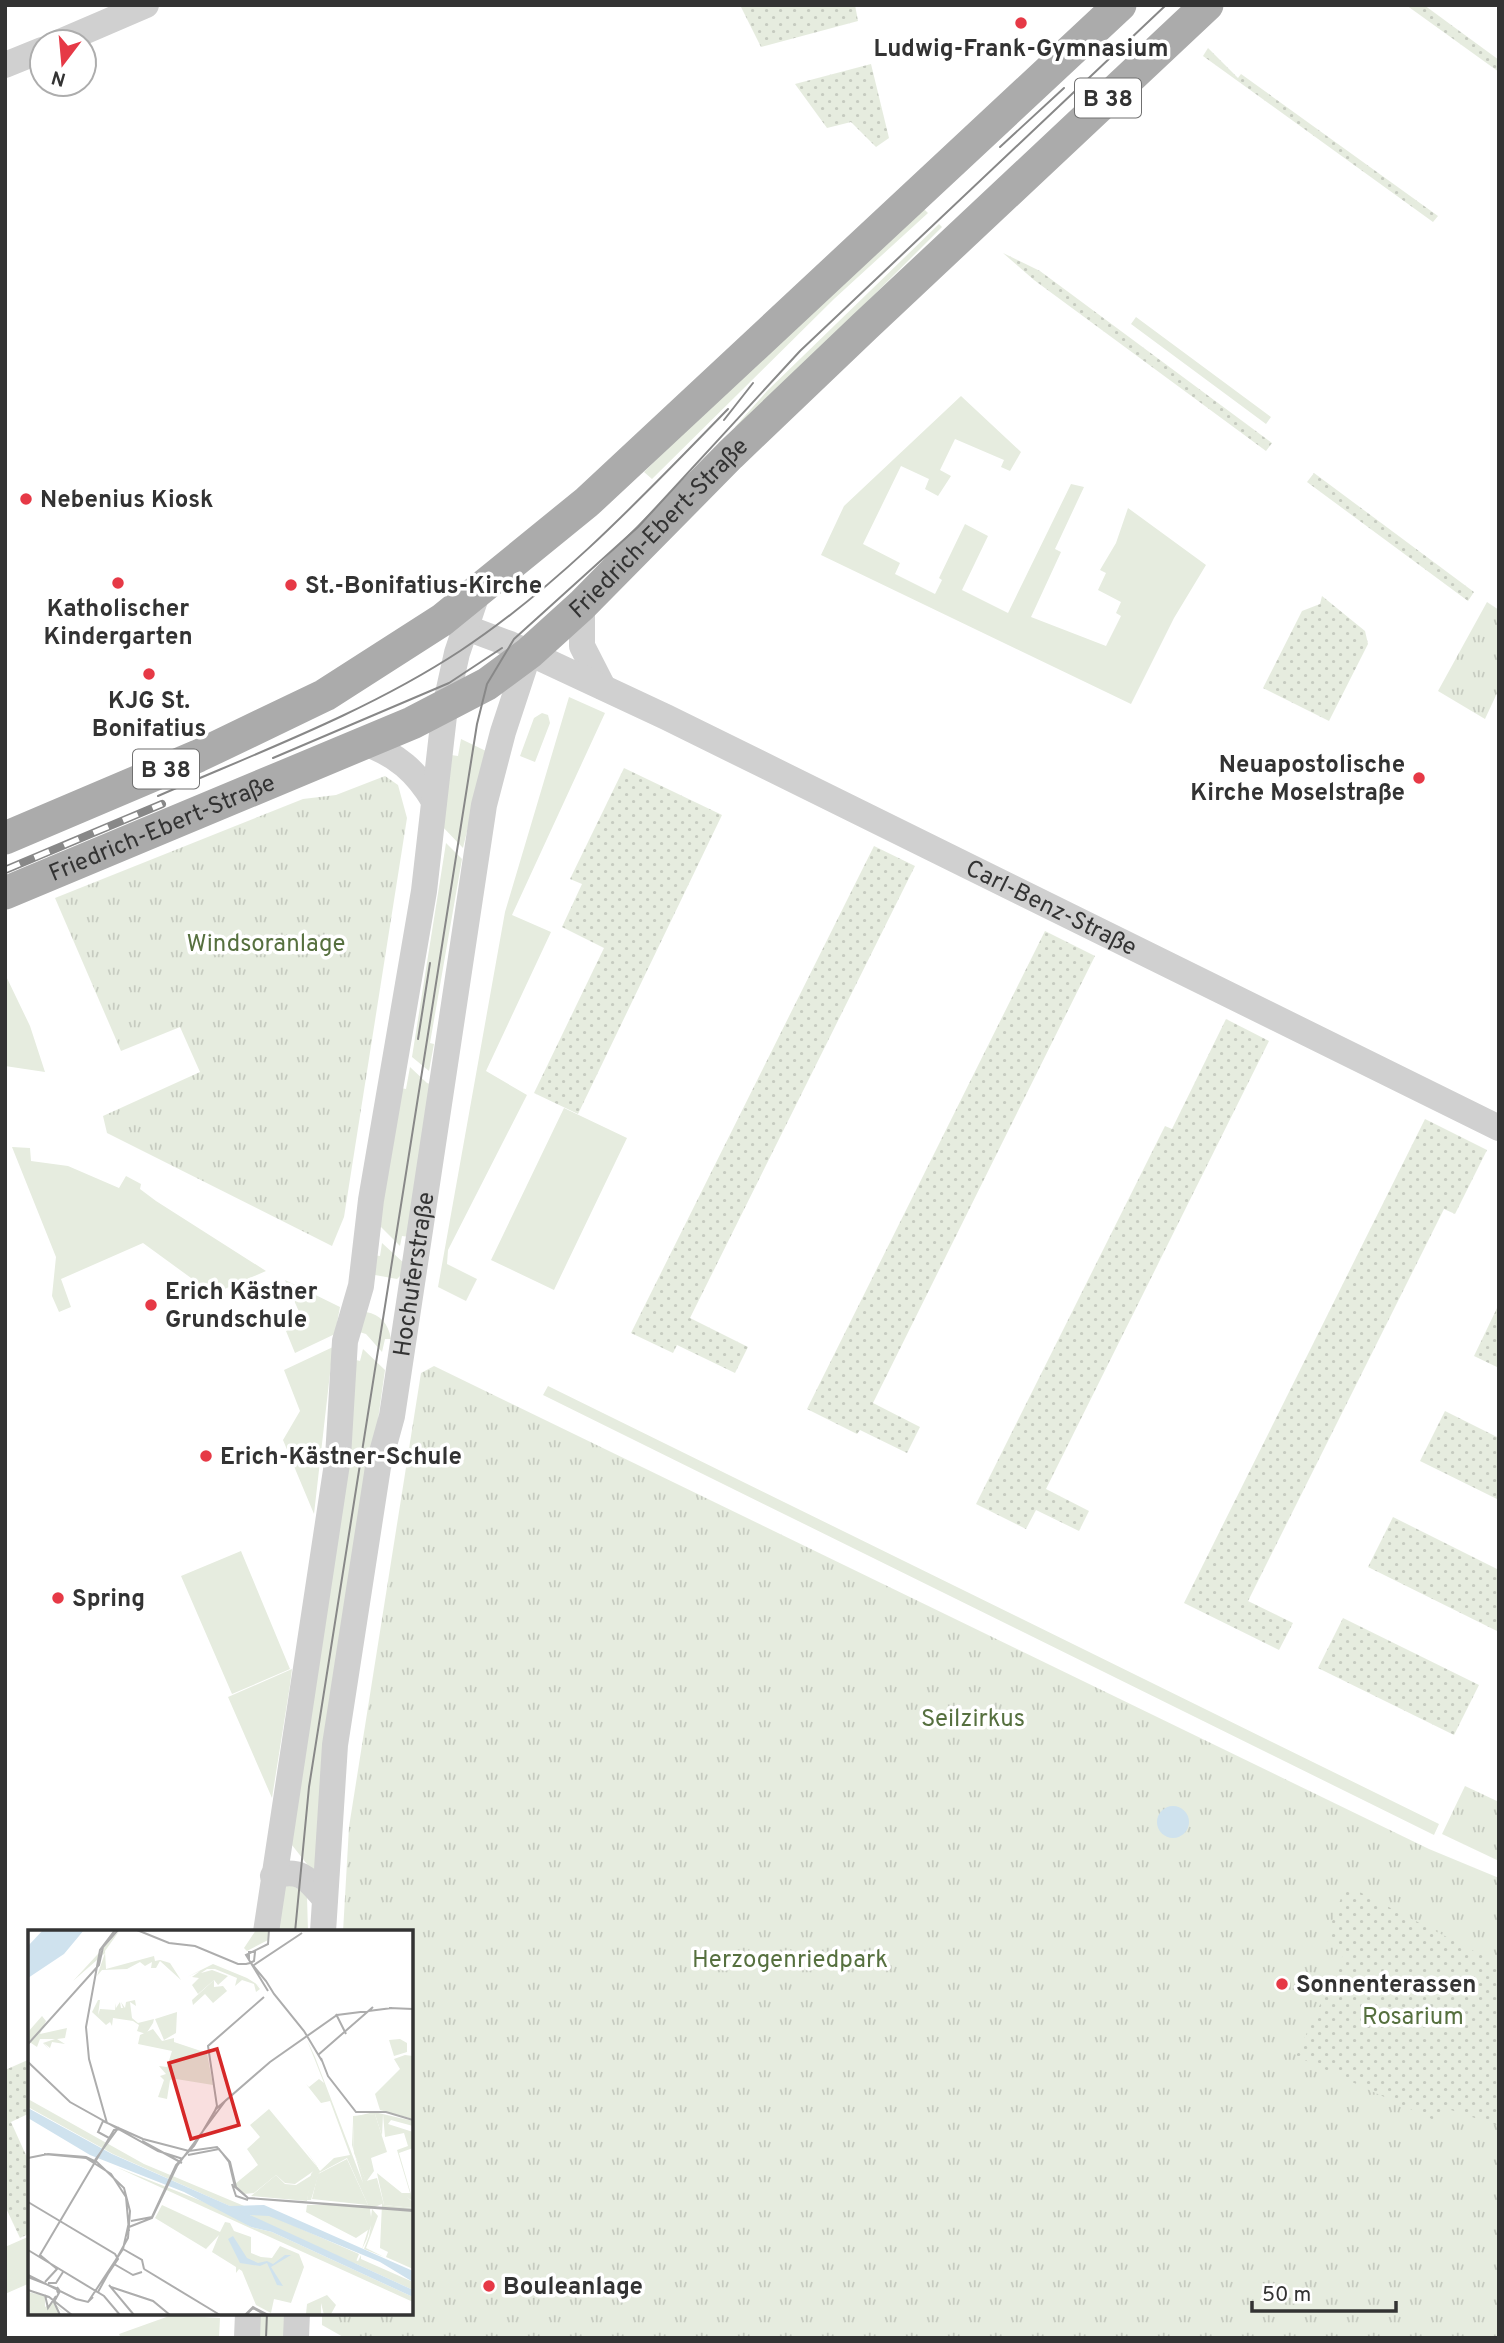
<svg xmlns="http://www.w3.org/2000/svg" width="1504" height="2343" font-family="Overpass,sans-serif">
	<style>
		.grass { fill: #e6ecdf }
		.park { fill: url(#park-tufts) }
		.garden { fill: url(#garden-dots) }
		.water { fill: #cfe2ee }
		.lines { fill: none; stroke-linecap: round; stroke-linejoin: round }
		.minor { stroke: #d0d0d0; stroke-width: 26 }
		.major { stroke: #ababab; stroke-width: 33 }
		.tram { stroke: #888; stroke-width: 2 }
		.rail-casing { stroke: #888; stroke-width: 8 }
		.rail { stroke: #fff; stroke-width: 5; stroke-dasharray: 16; stroke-linecap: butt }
		.poi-dot { fill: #e63946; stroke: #fff; stroke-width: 2.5 }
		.labels { text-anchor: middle; stroke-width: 7; stroke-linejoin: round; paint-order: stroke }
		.shield { fill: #fff; stroke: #707070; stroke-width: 2 }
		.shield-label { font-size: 23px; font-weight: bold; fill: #333 }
		.poi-label { font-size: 24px; font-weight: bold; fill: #333; stroke: #fff; text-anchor: start }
		.street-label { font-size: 24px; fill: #333; stroke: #fff }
		.park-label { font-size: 24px; fill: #56703f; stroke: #fff }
		.inset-road { fill: none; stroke: #adadad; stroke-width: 2 }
		.view { fill: #d62828; fill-opacity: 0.15; stroke: #d62828; stroke-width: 3.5 }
		.inset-edge { fill: none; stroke: #333; stroke-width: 3.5 }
	</style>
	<defs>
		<pattern id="park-tufts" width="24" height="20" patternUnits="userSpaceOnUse" patternTransform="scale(1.75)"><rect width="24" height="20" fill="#e6ecdf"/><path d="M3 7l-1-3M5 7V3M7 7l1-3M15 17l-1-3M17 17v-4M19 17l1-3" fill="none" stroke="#c6cbc0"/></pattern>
		<pattern id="garden-dots" width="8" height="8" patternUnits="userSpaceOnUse" patternTransform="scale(1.75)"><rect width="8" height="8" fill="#e6ecdf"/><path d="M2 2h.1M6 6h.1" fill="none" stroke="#c6cbc0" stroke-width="1.8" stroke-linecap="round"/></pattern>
	</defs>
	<rect width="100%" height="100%" fill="#fff"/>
	<!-- grass -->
	<path class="grass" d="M921,206L928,213L834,299L652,479L644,472L762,353Z
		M939,224L942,227L739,430L735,427L767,391Z
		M1136,317L1271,417L1266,424L1131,324Z
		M961,396L1021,452L1010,471L1001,467L1004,460L955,439L940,470L951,476L938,496L925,489L929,479L901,466L863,544L900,563L895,574L935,594L942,580L939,578L965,524L988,536L962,590L1008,613L1071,484L1084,487L1055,549L1061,552L1031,617L1106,646L1121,616L1116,613L1121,602L1098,590L1106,573L1100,570L1116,543L1128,508L1206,565L1174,618L1131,704L821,555L844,506Z
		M569,697L605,713L512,915L551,932L486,1071L527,1095L448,1250L447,1264L477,1279L466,1301L438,1287L505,912Z
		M542,713L548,715L550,723L535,762L520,756L534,718Z
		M461,739L486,751L463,848L440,824L451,755L458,756Z
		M446,843L462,859L430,1043L434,1044L429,1071L412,1057Z
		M5,974L30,1026L45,1072L5,1066Z
		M410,1067L427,1083L434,1085L410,1237L402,1236L400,1246L378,1224L400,1088L406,1089Z
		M564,1108L627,1138L554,1290L491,1260Z
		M12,1147L30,1148L31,1161L68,1166L119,1188L126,1176L141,1184L140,1189L156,1201L266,1271L213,1294L143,1243L61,1279L71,1307L59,1312L52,1296L56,1257Z
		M382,1243L405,1264L404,1272L397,1279L375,1275L373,1255L380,1256Z
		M285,1280L340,1307L335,1334L295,1353L286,1331L304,1323Z
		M366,1312C381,1315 388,1323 391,1339H385L382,1352L366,1334L356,1331Z
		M333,1347L314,1514L283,1440L300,1411L284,1370Z
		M363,1349L385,1370L314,1873L288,1840L352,1359L360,1361Z
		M548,1386L1439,1824L1434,1835L543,1395Z
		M241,1551L290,1669L232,1694L181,1576Z
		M292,1669L290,1685L272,1798L228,1697Z
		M282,1877L307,1896L308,1932H275Z
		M30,2236V2283L5,2294V2247Z
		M256,2313H290L288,2338H256Z
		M172,2315L220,2318L219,2338H121L119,2334Z"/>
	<!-- park -->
	<path class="park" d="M1487,602L1499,610V689L1485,719L1438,691Z
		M385,776L398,785L407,818L344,1217L332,1246L107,1133L103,1116L200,1072L180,1027L121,1051L55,898L303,799L336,795Z
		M434,1366L1429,1849L1499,1878V2338H345L322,2325V2313H411V1932H343L349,1827L421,1373Z
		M1465,1786L1499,1802V1861L1442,1834Z"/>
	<!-- garden -->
	<path class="garden" d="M740,5H855L858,21L761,47Z
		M1406,5H1424L1499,60V72Z
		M1208,48L1238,78L1241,74L1438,216L1433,222L1203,56Z
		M871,64L889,138L876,147L851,122L827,128L795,84Z
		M1003,253L1040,271L1272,443L1266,451L1034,280Z
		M1314,473L1474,592L1468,601L1307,482Z
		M1322,596L1365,631L1368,644L1329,721L1263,688L1302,611L1320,604Z
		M624,768L722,815L578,1114L534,1093L604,948L562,927L582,884L570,879Z
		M874,846L915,866L690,1318L748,1347L735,1373L677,1345L673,1353L631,1333Z
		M1045,931L1095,956L873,1403L920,1427L907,1453L860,1430L857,1434L807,1409Z
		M1226,1019L1269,1041L1046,1489L1089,1511L1079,1531L1036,1510L1026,1529L976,1504L1165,1126L1172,1129Z
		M1425,1119L1487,1150L1455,1214L1444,1209L1248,1601L1293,1623L1279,1650L1184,1603Z
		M1498,1306H1499V1368L1474,1356Z
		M1445,1411L1499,1438V1500L1420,1461Z
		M1393,1517L1499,1570V1632L1368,1567Z
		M1343,1618L1479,1685L1454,1735L1318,1668Z
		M1346,1885L1499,1964V2126L1445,2108L1436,2121L1296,2056L1346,1949L1325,1940Z
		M30,2059V2113L11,2122L30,2164V2233L20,2238L5,2206V2070Z"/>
	<!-- water -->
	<path class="water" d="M1157 1822a16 16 0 1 1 32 0a16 16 0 1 1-32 0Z"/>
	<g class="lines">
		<!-- minor -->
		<g class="minor">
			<path d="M60,42L146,5"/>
			<path d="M5,65L42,50"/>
			<path d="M582,605V646L603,687"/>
			<path id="s1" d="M451,622L510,644L666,717L1499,1128"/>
			<path d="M365,743C397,755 416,771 434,801"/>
			<path d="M273,1876C301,1868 307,1878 325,1899"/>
			<path d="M266,1932L338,1457L345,1341L361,1286L371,1200L424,891L445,707L457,653L478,591"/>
			<path id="s2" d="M323,1932L335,1745L378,1467L392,1416L484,805L503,732L529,653"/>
			<path d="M247,2338L248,2313"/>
			<path d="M296,2338L297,2313"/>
		</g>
		<!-- major -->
		<g class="major">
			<path d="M5,838L198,756L325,695L442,620L587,502L1120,5"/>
			<path id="s3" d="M5,893L412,723L487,684L529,653L582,605L730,455L865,326L1207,5"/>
		</g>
		<!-- tram -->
		<path class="tram" d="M1000,147L1064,88
			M724,420L753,383
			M273,758L449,683L502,648
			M158,796C259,752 367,712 460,651C560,585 644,495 728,409
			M418,1039L430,963
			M295,1932L309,1787L477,724L487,684L514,639L638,527L800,351L1166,5
			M266,2338L267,2313"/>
		<defs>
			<path id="rail" d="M5,870L162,804"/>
		</defs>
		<!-- rail casing -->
		<use href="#rail" class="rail-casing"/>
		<!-- rail -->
		<use href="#rail" class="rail"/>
	</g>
	<!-- markers -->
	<g class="poi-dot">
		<circle cx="1021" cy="23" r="7"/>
		<circle cx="26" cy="499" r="7"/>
		<circle cx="118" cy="583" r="7"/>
		<circle cx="291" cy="585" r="7"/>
		<circle cx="149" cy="674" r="7"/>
		<circle cx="1419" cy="778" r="7"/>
		<circle cx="151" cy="1305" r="7"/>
		<circle cx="206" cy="1456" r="7"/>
		<circle cx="58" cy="1598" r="7"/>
		<circle cx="1282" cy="1984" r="7"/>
		<circle cx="489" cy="2286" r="7"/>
	</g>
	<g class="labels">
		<!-- shield labels -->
		<g class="shield">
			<rect x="1075" y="78.5" width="66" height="39" rx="5"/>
			<rect x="133" y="749.5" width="66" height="39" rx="5"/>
		</g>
		<g class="shield-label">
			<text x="1108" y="106">B 38</text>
			<text x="166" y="777">B 38</text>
		</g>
		<!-- poi labels -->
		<g class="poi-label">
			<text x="1021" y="56" text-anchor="middle">Ludwig-Frank-Gymnasium</text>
			<text x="40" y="507">Nebenius Kiosk</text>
			<text x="305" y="593">St.-Bonifatius-Kirche</text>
			<text x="118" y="616" text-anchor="middle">Katholischer<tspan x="118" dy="28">Kindergarten</tspan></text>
			<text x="149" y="708" text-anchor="middle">KJG St.<tspan x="149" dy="28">Bonifatius</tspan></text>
			<text x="1405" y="772" text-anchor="end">Neuapostolische<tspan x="1405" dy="28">Kirche Moselstraße</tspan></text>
			<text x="165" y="1299">Erich Kästner<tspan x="165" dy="28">Grundschule</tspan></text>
			<text x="220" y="1464">Erich-Kästner-Schule</text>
			<text x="72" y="1606">Spring</text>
			<text x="1296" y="1992">Sonnenterassen</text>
			<text x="503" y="2294">Bouleanlage</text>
		</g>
		<!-- street labels -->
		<g class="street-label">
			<text dy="8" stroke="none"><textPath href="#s3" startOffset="758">Friedrich-Ebert-Straße</textPath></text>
			<text dy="8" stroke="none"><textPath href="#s3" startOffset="170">Friedrich-Ebert-Straße</textPath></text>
			<text dy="8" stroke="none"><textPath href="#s1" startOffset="665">Carl-Benz-Straße</textPath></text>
			<text dy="8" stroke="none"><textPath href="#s2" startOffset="665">Hochuferstraße</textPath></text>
		</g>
		<!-- park labels -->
		<g class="park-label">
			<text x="266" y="951">Windsoranlage</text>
			<text x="973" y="1726">Seilzirkus</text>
			<text x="790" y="1967">Herzogenriedpark</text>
			<text x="1413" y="2024">Rosarium</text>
		</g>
	</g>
	<!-- overview -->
	<g transform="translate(28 1930)">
		<rect width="385" height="385" fill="#fff"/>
		<path d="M92,0L77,21L78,39L126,26L127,31L132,30L142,33L153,50L132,31L128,38H123L124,32L117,36L112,32L99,39L74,40L69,46L77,23L45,51ZM185,34L219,48L227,53L235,59L228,54L232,59L228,62L226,54L214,50L207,56L209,48L187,39H179L173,43L184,40L200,46L190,55L186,50L170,64L164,55L171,48L164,47L172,41L159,47ZM70,70H72L70,85L72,79L87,80L88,73V78L92,72L93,78H95L93,72L97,78L98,72L107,70L108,76L102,72L104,88L110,93L126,89L125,93L118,104L109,101L111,95L105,91L85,88L84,96L82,92L78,95L64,82ZM14,86L18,91L12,104L39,98L37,108L29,109L37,114L24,112L22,118L16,113L21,119L15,113L27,109H12L9,117L0,111V102ZM372,109L379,113V122L366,126L361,110ZM279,110L287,127L335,253L324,215L325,191L326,223L338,251L349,248L356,275L385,278V339L358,327L360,322L352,318L354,274L342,279L343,287L344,279L350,286L338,318L356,327L336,319L341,306L343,295L339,309L334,319L340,300L328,308L278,282L279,275H340L319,228L291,243L283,270H279L283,244L289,236L275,216L292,241L306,228L322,225L302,171L293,173L278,154L281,157L291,149L296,153ZM0,169L116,234L221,278L204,277L85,224L0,177ZM346,182L385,191V196L363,190L360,194L385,202V218L371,223L385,271L371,263L368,261L364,257L372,263H382L369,220L380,216L376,203L357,207L355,184L354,206L347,184L325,187ZM88,237L199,281L223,297L244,302L385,367V372ZM285,314L330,331L333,325V329L385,352V360ZM299,365L308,375L303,384L296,385L293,373V384H278L279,374Z" fill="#e6ecdf"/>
		<path d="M241,179L290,238L267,254L257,253L248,245L226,263L216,264L207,254L230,235L219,219L232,207L222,195Z" fill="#e6ecdf"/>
		<path d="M125,99L134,111L146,108V112L179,123L185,155L148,149L142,150L139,169L130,167L136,150L132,146L138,144L131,136L139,137L144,121L110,114L112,105ZM377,125L385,126V189L352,180L347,164L372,139L366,129ZM134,275L192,302L197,292L202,293L206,301L223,307V323L233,327L244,328L252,316L271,324L276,337L263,373L246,369L243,383L228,375L214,341L211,339L208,343V337L184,322L191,305L178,319L127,288ZM226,283L241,285L331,324L327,334L222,286ZM0,362L17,366V377L25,372L39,385L28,376L32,385H0Z" fill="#e6ecdf"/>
		<path d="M228,0L240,1V10L219,21L216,18ZM186,50V57L195,56L199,61L185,73L177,64L165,75L164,70ZM149,82L148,103L136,110L127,89ZM347,184L359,222L343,228L346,241L338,252L326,223L325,191V186ZM319,229L340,275L284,269L290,244ZM349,243L385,272V278L356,275ZM248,245L257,254L268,255L284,245L279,271L223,266Z" fill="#e6ecdf"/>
		<path d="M15,0H56L36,24L0,48V16ZM0,178L84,224L202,276L236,275L385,341V352L352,332L241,286L222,285L385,360V367L244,302L223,297L156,262L62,225L0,188ZM205,306L219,328L230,333L239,331L245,334L257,325H263L243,337L255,356L249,355L239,333L232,336L212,333L200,309Z" fill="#cfe2ee"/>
		<path class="inset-road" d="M109,0L141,13L167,16L210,34H218L222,33L226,31L227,22H221V30L223,33L238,51L246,64L276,101L294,131M226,35L274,3M240,61L218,25L240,14L241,0M361,78L385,79M308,84L318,104M0,114L71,35L75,17L90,0M290,125L345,77M293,128L300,146L328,182H358L385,190M0,132L42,172L130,221L155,229M186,183L189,176L180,116L236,67M79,193L61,129L58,97L72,20L87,0M83,209L70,202L75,191L115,209L161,221L189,217L202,232L208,257L220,268L385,280M114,211L154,233M16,224L58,228L83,244L98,267L101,301M160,225L191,219L201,232L207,257L220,268L385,281M0,228L20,224L58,227L69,232L96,258L102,281L100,308L70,362M67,230L91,197M204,254L208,266L220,270M0,272L87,324L90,329L78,347M103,291L124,287L148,235L166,216L188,179L242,132L309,85L364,78M101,297L124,288L149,236L198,170M95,319L114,330L116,339M0,320L76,366L92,385M86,334L105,345L114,342M116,339L192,385M0,345L48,369L60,372L65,367M0,347L28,358L30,363M17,352L29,339L12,325L86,200L92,199M20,353H28L35,342M81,355L106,385M29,357L32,361L26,372L32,385M83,357L125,371L142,385M0,360L21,367L44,385M17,365L20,378L28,366M60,372L95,319L101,292M217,385L225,377L240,385M218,385L225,378L238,385"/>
		<path class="view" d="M189,119L211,195L163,209L141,133Z"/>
		<rect width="385" height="385" class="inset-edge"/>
	</g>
	<!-- border -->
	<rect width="1504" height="2343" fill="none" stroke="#333333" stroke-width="14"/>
	<!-- north arrow -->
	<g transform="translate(63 63) rotate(196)"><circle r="33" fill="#ffffff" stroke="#adadad" stroke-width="2"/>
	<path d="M0-5L12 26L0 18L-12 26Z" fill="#e63946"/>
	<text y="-10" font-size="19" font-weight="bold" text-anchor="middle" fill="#333333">N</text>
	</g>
	<!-- scale -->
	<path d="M1252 2301v10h144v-10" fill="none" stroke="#333333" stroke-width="3.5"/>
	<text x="1262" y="2301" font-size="21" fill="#333333" stroke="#ffffff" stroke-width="5" paint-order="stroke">50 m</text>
</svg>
